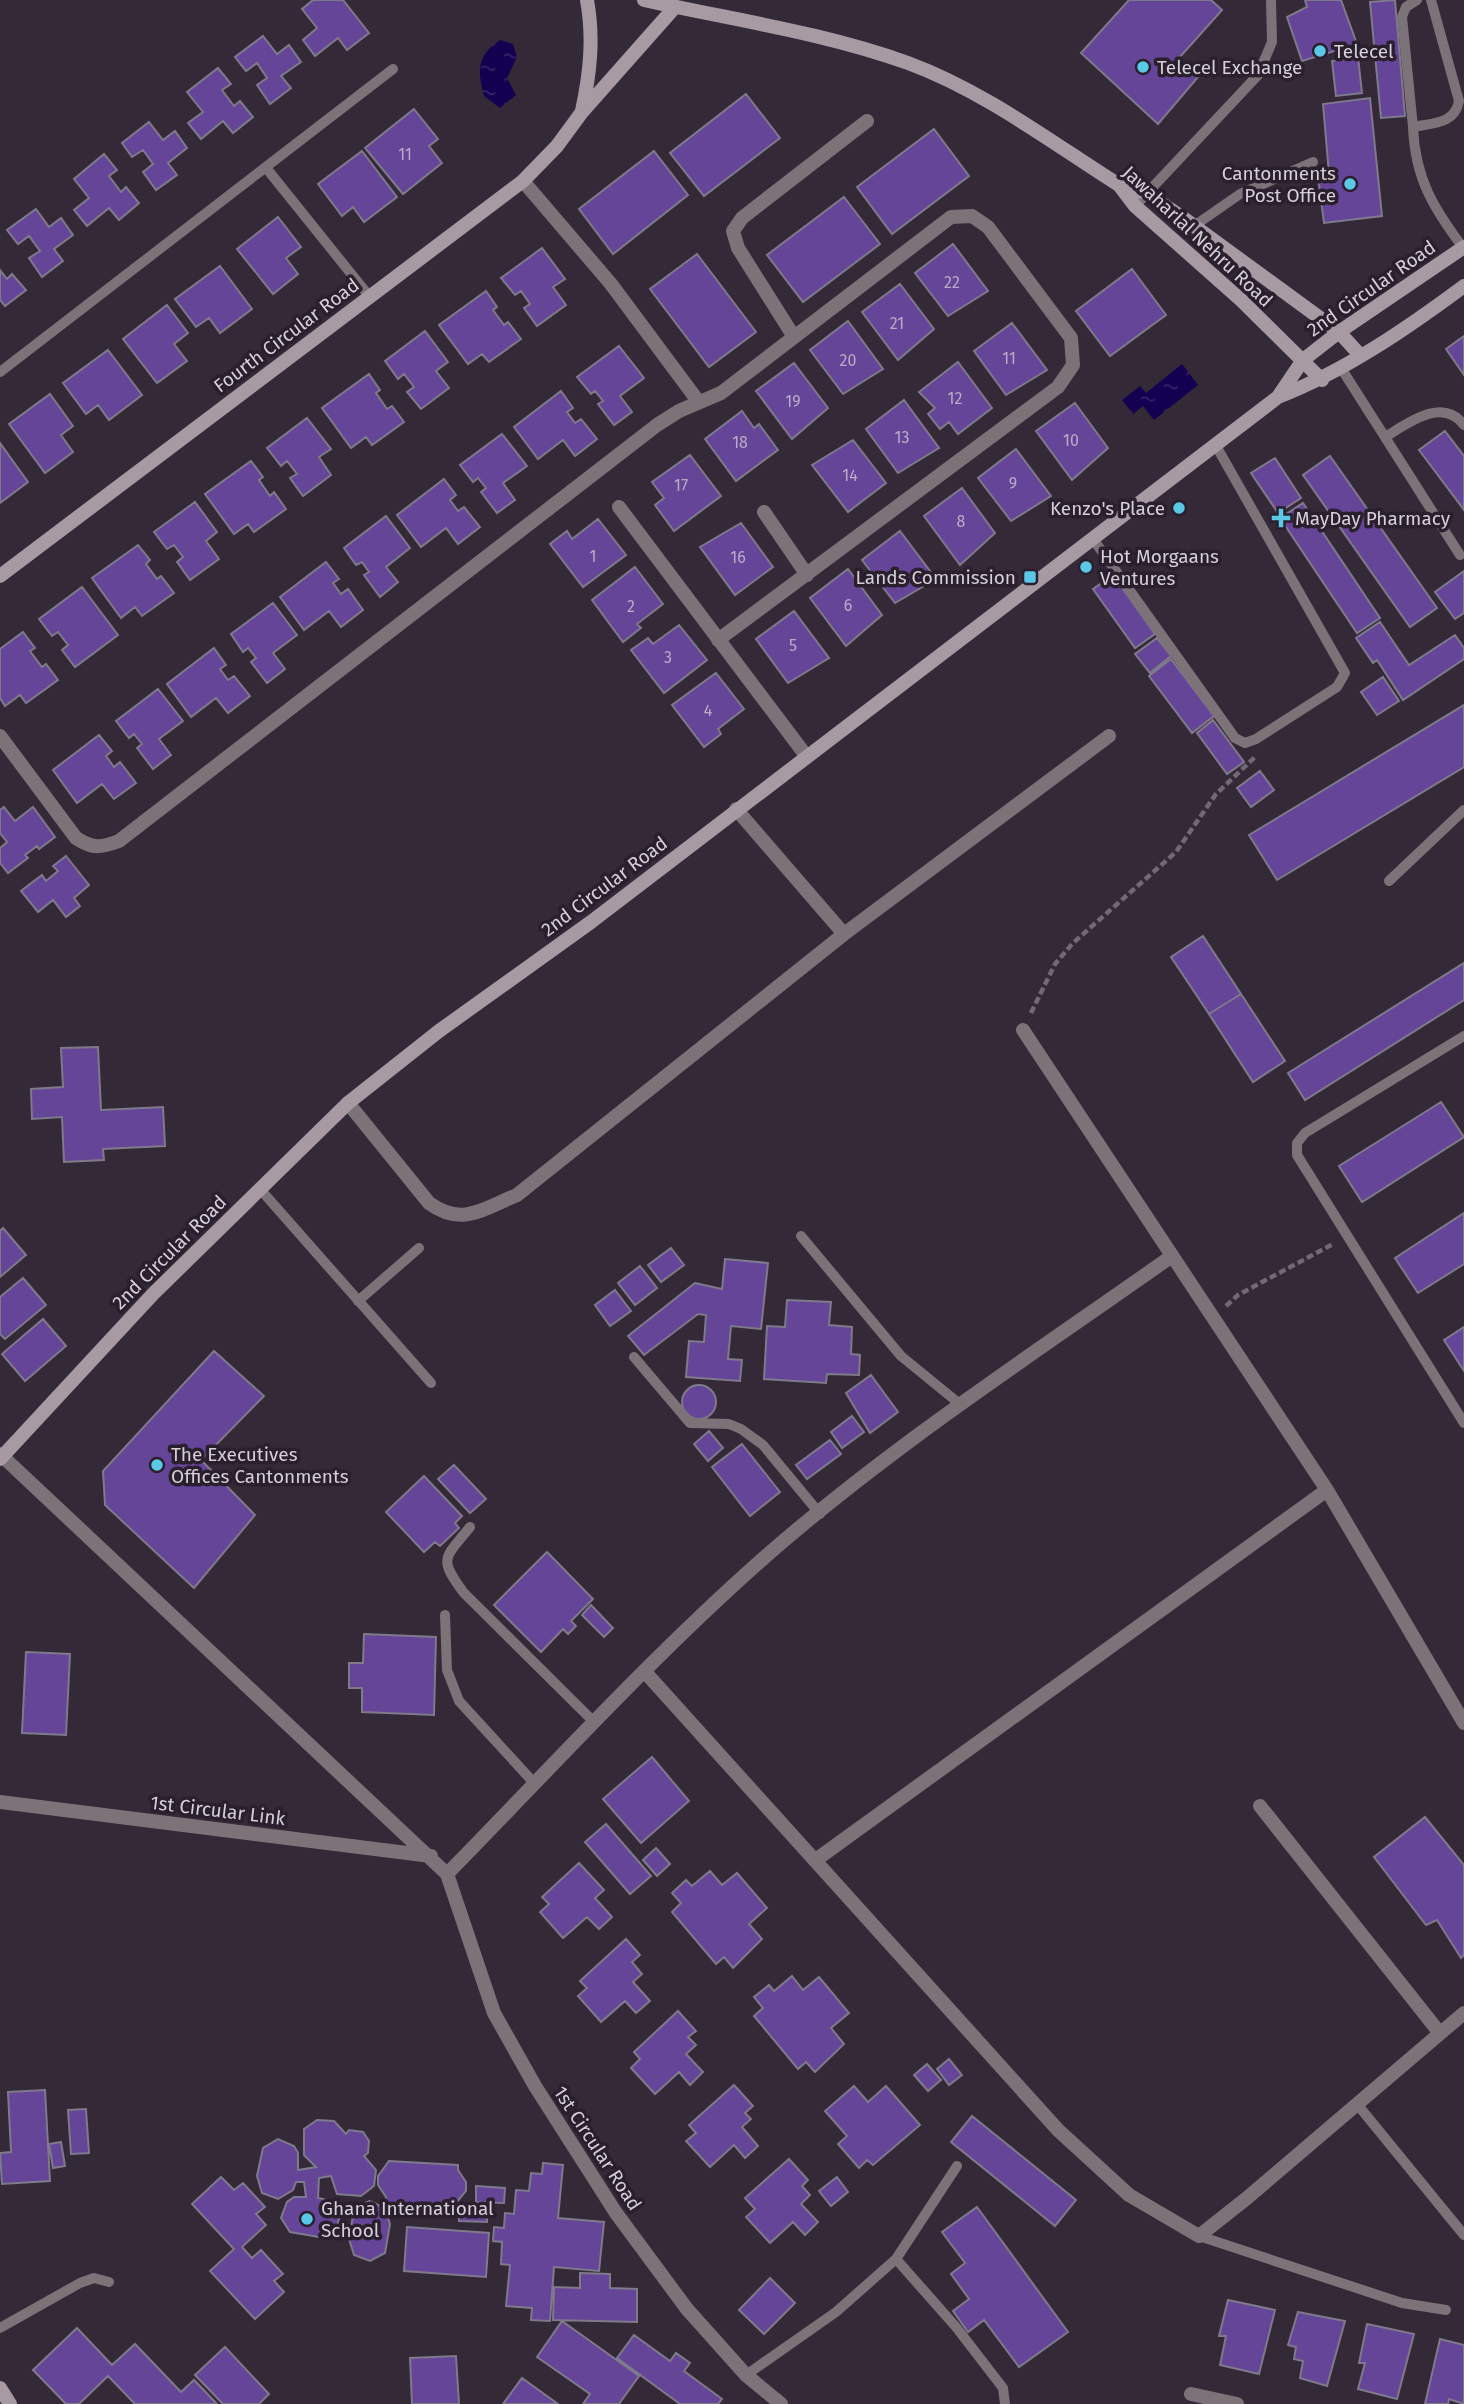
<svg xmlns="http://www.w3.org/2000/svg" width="1464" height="2404" font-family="'Fira Sans',sans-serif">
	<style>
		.water { fill: url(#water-ripples) }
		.building { fill: #654597; stroke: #7f798c; stroke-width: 2 }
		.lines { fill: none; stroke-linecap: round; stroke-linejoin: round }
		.path { stroke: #736975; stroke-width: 4.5; stroke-dasharray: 7 3.5; stroke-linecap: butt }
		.lane { stroke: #7b7378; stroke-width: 10 }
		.street { stroke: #7b7378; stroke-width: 14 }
		.secondary { stroke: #a79aa3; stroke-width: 14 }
		.poi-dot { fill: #5bc8e7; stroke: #2a1f2d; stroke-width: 2.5 }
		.labels { text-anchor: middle; stroke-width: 7; stroke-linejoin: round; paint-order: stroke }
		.number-label { font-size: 16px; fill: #baacc8 }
		.poi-label { font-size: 19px; fill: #d6cfd8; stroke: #2a1f2d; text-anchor: start }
		.street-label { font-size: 19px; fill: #d6cfd8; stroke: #2a1f2d }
	</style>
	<defs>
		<pattern id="water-ripples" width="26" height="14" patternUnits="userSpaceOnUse" patternTransform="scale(1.75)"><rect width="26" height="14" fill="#130050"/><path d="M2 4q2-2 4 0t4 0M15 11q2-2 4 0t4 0" fill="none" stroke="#352468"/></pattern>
	</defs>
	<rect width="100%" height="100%" fill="#342937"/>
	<!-- water -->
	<path class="water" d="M500,40L513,44L517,57L507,78L516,95L500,108L484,96C477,71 477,55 500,40Z
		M1182,364L1198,385L1154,420L1143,406L1133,414L1122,400L1140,386L1146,393Z"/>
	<!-- building -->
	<path class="building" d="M313,0H343L369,33L347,50L338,38L315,56L303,40L317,28L302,9Z
		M1129,0H1211L1222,10L1179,58L1198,77L1158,124L1081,53Z
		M1305,0H1341L1357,44L1302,61L1287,17L1307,7Z
		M1395,0L1405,116L1381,118L1370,2Z
		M263,36L277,54L289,45L301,62L281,76L291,88L270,104L257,85L267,78L257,63L246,71L235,57Z
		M1358,57L1362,93L1336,96L1332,61Z
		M218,68L231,84L222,90L234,106L240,101L253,117L233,133L223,121L201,139L188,123L203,112L187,92Z
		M746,94L780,138L704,196L670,153Z
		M1370,98L1382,216L1324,223L1318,177L1329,174L1323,104Z
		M414,109L438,139L429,146L442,163L403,194L365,148Z
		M149,122L163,140L175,131L187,148L168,163L177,175L156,190L143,172L153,164L143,150L132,157L122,143Z
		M934,129L969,176L892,234L857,187Z
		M362,151L397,197L364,222L353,207L342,216L318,184Z
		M654,151L688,195L613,254L579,209Z
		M104,154L117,170L109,176L121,192L126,187L139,203L119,220L109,208L87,226L74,210L89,198L74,179Z
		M844,197L880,244L803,302L767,255Z
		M36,209L49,227L61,218L73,235L54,249L63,261L42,277L29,258L40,251L29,236L18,244L7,230Z
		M278,217L301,247L286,258L298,274L273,294L237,249Z
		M953,244L988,291L948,316L915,273Z
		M542,248L565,279L553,287L566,305L537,326L524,308L530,304L521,291L515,295L501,278Z
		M697,254L756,332L709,367L650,289Z
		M220,266L252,309L220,333L209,318L196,327L175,299Z
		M1132,269L1166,315L1110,356L1076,311Z
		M0,270L7,279L12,274L26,290L5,306L0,300Z
		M900,284L934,329L898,360L862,312Z
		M486,291L497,307L493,310L504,325L508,322L521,339L489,362L482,354L468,364L439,325Z
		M167,305L188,333L174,344L187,361L157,383L123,339Z
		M848,321L883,369L843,394L810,350Z
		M1012,323L1047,370L1006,395L974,351Z
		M425,331L448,362L436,371L449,388L421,409L407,392L414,387L404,374L398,379L385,361Z
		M1464,336V375L1446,349Z
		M619,346L644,378L620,396L632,412L614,425L598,404L603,401L595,391L591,394L577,377Z
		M108,350L142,395L109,420L98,405L86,414L63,383Z
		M958,362L992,408L958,434L949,422L940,429L928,414L935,408L919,392Z
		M794,363L828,408L792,439L756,391Z
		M369,374L380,390L376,393L387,409L392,406L404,422L372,445L366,437L351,448L322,408Z
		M561,391L573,408L567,412L575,423L581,419L597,439L575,456L563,440L538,459L514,427Z
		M50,394L73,426L61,435L73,452L45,473L9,424Z
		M904,400L939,448L898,473L866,429Z
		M1075,403L1108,448L1072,480L1036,431Z
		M742,411L754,428L759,424L778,450L736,481L705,439Z
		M307,418L331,449L319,457L331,475L303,496L290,478L297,474L287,461L281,466L267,448Z
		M1445,431L1464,456V510L1419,450Z
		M502,434L527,466L503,483L515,500L497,513L481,492L486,488L478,478L473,482L460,465Z
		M853,440L886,483L848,512L812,465Z
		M0,443L28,482L0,503Z
		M1016,449L1051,496L1011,521L978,478Z
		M690,455L721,496L674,531L655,505L664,498L652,482Z
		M1330,456L1437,608L1410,627L1303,475Z
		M1275,458L1301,498L1278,513L1251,473Z
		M251,461L263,477L259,480L270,496L274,492L286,509L254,532L248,524L234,534L205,494Z
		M444,479L456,495L450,500L458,511L464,507L480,527L458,544L446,528L421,547L397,515Z
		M962,488L995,533L960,565L924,516Z
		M195,502L217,532L206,541L219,559L190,580L177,562L183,557L174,545L167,549L154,532Z
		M1303,503L1380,618L1357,633L1280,518Z
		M386,516L410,548L386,567L398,582L380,597L364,575L369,572L362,562L356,565L344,548Z
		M598,519L626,555L583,587L550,544L567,531L572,539Z
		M741,523L773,567L735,595L700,547Z
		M900,531L936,579L895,603L862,560Z
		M138,545L150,560L146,564L157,579L161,576L174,593L142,616L135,607L121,618L92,578Z
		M326,562L339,579L333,583L341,594L348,589L363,610L341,627L329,611L304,630L280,597Z
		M635,567L663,604L637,624L641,628L623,642L592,600Z
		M848,569L882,615L846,646L810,598Z
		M1464,571V613L1455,619L1435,592Z
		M1113,575L1155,634L1135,648L1093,589Z
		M82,587L118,635L75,667L62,650L68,645L58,632L52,636L39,619Z
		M273,603L297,635L273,653L285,669L267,683L251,662L256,658L248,648L243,652L231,634Z
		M794,611L829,658L788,683L756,639Z
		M1380,622L1409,665L1455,635L1464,648V659L1403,700L1377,660L1373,663L1356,638Z
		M679,625L707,660L664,693L631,650L648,638L653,644Z
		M23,632L35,648L30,651L42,667L46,664L58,680L26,703L20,695L5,706L0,698V649Z
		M1157,638L1171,656L1150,673L1135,654Z
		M214,648L226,665L220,669L228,680L234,676L250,696L228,713L216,698L191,717L167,684Z
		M1171,659L1214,716L1192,733L1149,676Z
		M716,673L744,709L718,729L721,734L704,747L672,705Z
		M1383,677L1399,701L1377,715L1361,692Z
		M158,689L183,721L159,739L171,755L153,769L137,748L142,744L134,734L129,738L116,721Z
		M1464,705V767L1277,880L1249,835Z
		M1213,720L1244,762L1227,774L1197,733Z
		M99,735L112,751L106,756L114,767L120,762L136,783L114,799L102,784L77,803L53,770Z
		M1260,771L1274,790L1251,807L1237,788Z
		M4,807L15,821L33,807L55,837L39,849L37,846L25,855L28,858L8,873L0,863V848L7,842L0,833V810Z
		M66,856L89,885L74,898L80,906L66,917L53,900L38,912L21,891L42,875L46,881L58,871L53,866Z
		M1203,936L1241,994L1209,1014L1171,957Z
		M1464,963V1000L1305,1100L1288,1073Z
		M1241,994L1285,1061L1253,1082L1209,1014Z
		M98,1047L101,1110L163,1107L165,1146L103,1149L104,1160L64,1162L62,1117L32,1119L31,1089L63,1087L61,1048Z
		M1441,1102L1464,1137L1362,1202L1339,1166Z
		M1464,1213V1264L1418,1293L1395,1258Z
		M3,1228L26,1255L0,1277V1231Z
		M671,1248L684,1265L661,1282L648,1265Z
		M725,1259L768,1263L761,1329L731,1326L728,1359L742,1360L740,1381L686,1377L689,1341L704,1342L706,1315L698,1314L644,1355L628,1336L695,1283L722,1289Z
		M640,1266L657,1288L635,1305L618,1283Z
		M23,1278L46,1305L5,1339L0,1334V1297Z
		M615,1290L631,1311L610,1326L595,1305Z
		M787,1300L831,1302L829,1325L852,1327L851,1354L860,1355L859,1375L827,1374L826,1383L764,1379L767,1326L785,1327Z
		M43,1319L66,1346L25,1381L2,1354Z
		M1464,1327V1371L1444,1340Z
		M214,1351L264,1396L201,1460L255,1515L194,1588L105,1505L103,1471Z
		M871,1375L898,1412L870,1433L846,1393Z
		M682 1402a17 17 0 1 1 34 0a17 17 0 1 1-34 0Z
		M852,1416L864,1432L842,1448L831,1432Z
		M709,1431L723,1448L708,1461L694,1444Z
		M830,1440L841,1454L807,1479L796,1465Z
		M742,1444L780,1492L750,1516L712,1467Z
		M454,1465L486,1499L470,1513L438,1479Z
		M424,1476L462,1516L455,1523L459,1528L440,1546L435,1542L424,1552L386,1512Z
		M547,1552L593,1599L571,1621L576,1626L568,1634L563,1629L541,1652L494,1605Z
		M591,1605L613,1628L604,1637L582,1615Z
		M364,1634L436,1637L434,1715L362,1712V1688H349V1663H363Z
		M26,1652L70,1654L66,1735L22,1733Z
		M652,1757L689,1801L641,1843L603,1799Z
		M1425,1817L1464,1865V1955L1461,1958L1437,1920L1426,1925L1374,1857Z
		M606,1824L651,1876L630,1894L585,1842Z
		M656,1848L670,1864L657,1876L643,1860Z
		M579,1863L604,1890L595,1898L612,1917L599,1929L587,1917L563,1938L540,1912L549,1904L542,1897Z
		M710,1871L722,1885L737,1873L767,1908L749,1924L762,1939L733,1968L724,1957L716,1964L672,1912L681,1903L672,1893L686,1880L692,1886Z
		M626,1939L640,1955L632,1962L642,1974L633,1982L650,2001L636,2013L625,2001L601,2022L578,1996L587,1988L580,1981Z
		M792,1976L803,1990L819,1977L849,2013L831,2028L844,2044L815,2072L806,2062L798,2069L754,2016L763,2008L754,1997L769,1985L774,1991Z
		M678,2011L696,2031L688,2037L696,2045L686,2054L703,2072L690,2085L679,2072L655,2094L631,2068L640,2059L634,2052Z
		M949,2059L962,2075L949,2085L937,2069Z
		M927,2064L941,2080L928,2091L914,2075Z
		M734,2085L753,2106L745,2113L751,2119L742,2127L758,2146L745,2158L734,2145L710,2167L686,2141L696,2133L689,2125Z
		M854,2086L868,2102L886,2086L920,2125L873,2165L867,2160L859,2168L838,2144L847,2136L825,2111Z
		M45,2090L50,2181L2,2184L0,2153L11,2152L8,2092Z
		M86,2109L89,2153L71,2154L68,2110Z
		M972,2116L1076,2200L1055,2226L951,2142Z
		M317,2120L334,2121L346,2134L349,2130L363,2132L369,2141L368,2153L364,2156L376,2170L374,2186L361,2196L337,2194L331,2176L319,2178L318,2198L332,2201L340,2216L335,2232L319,2237L290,2232L281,2218L287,2202L294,2197H306L304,2182H296L293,2190L278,2199L262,2193L257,2176L263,2148L278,2139L294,2146L298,2153V2170L316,2167L304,2155V2129Z
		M61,2142L65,2166L53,2168L49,2144Z
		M789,2159L808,2180L802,2186L810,2195L801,2204L818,2222L805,2235L793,2222L770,2243L746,2217L755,2209L745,2198Z
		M389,2161L458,2165V2170L466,2182V2191L456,2203L455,2209L386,2204V2197L378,2185V2176Z
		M543,2163L563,2165L558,2218L604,2222L599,2271L554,2267L550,2321L531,2320L532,2308L506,2306L510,2265L501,2264L502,2242L493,2241L494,2227L504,2228L505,2213L514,2214L516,2190L529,2191L531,2173L542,2174Z
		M221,2177L234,2190L243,2183L265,2207L256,2214L266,2225L242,2247L252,2258L261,2250L283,2274L274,2281L284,2292L255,2319L210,2271L234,2249L192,2204Z
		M837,2177L848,2192L831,2206L819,2191Z
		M476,2186L505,2188L504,2203L476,2202Z
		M369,2201L385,2208L390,2224L385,2253L370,2261L354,2255L349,2239L354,2210Z
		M977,2207L1068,2332L1019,2367L984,2320L968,2332L953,2311L969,2299L951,2274L965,2263L942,2232Z
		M459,2208H487V2222L459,2221Z
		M407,2227L489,2233L486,2277L404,2271Z
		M580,2273L610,2274V2288L637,2289V2322L553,2320L554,2287L580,2288Z
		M770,2278L795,2303L764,2334L739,2310Z
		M1228,2300L1275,2310L1259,2374L1220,2365L1226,2336H1219Z
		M1298,2312L1345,2321L1327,2386L1300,2378L1303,2361L1294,2359L1296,2347L1288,2345Z
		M562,2321L639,2376L619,2404H583L590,2394L537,2357Z
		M1367,2324L1414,2334L1397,2399L1358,2389L1365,2363H1359Z
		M77,2328L112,2365L135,2344L181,2392L194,2380L217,2404H135L108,2376L79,2404H66L33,2370Z
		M634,2335L670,2361L676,2353L690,2363L684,2371L722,2399L718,2404H680L617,2358Z
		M1440,2339L1464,2345V2404L1449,2399L1448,2404H1425Z
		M225,2347L269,2394L259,2404H223L195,2375Z
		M456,2356L459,2404H412L410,2358Z
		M522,2378L558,2404H503Z"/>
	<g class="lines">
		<!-- path -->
		<path class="path" d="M1031,1013L1055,964L1073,943L1176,852L1216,794L1255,757
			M1226,1306L1238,1295L1333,1244"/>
		<!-- lane -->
		<path class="lane" d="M1431,0L1459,101C1455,124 1433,123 1413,127C1415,179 1434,209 1464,249
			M1413,127L1402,17L1406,7L1417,0
			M267,169L369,296
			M1135,206L1258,75L1272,42L1271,0
			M1194,226L1240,194L1313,162
			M1341,368L1460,555
			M0,372L393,69
			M1385,437C1407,424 1442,396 1464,425
			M1093,539L1235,738L1245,743L1256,739L1337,687L1345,673L1215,444
			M1389,881L1464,810
			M1464,1036L1305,1133L1297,1143V1155L1464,1423
			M260,1189L431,1383
			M801,1236L901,1356L961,1405
			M358,1301L419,1248
			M634,1357L690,1423L729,1424L741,1429L763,1445L820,1514
			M470,1527C444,1559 438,1558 464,1593L595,1723
			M445,1615L447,1670L459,1701L535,1784
			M1357,2104L1464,2235
			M1199,2236L1402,2303L1446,2310
			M896,2259L956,2327L1003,2388L1005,2404
			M0,2328L80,2283L94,2278L109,2282
			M746,2375L836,2312L896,2259L957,2166"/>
		<!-- street -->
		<path class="street" d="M523,181L611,284L698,401
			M794,337L738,248L733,231L742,218L867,121
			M619,507L807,757
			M764,512L807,575
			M0,736L76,838C93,849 100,848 119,841L657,425L679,411L721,393L951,217L972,216L988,227L1071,338L1073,365L1058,387L718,640
			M736,809L844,934
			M1023,1030L1327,1490L1464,1723
			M348,1103L429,1203C462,1227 483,1209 517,1195L844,934L1109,736
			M0,1454L447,1874L494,2013L535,2086L616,2213L687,2309L746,2375L781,2404
			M645,1672L1058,2130L1129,2195L1199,2236L1247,2198L1464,2013
			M0,1802L431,1856
			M1260,1806L1439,2032
			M817,1859L1327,1490
			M447,1874C549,1770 648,1661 757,1564C885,1450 1032,1355 1172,1256
			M1191,2394L1237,2404"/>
		<!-- secondary -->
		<path class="secondary" d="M644,0C733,20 821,32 908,63C984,91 1051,142 1119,185L1135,206L1241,300L1322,380
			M582,111C590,73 594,39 587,0
			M1119,185L1146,193L1179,215L1339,332L1360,355
			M1278,397L1303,360L1339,332L1464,247
			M0,576L523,181L557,146L582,112L675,7
			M0,1459L153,1294L348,1103L439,1031L591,922L1278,397C1345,371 1406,329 1464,286
			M0,2388L10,2404"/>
	</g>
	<!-- markers -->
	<g class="poi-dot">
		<circle cx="1320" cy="51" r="7"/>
		<circle cx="1143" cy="67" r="7"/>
		<circle cx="1350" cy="184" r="7"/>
		<circle cx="1179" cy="508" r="7"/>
		<path d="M1277.5 507.5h7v7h7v7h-7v7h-7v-7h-7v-7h7z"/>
		<circle cx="1086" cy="567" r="7"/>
		<rect x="1023" y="570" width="14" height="14" rx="3.5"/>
		<circle cx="157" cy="1465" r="7"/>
		<circle cx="307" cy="2219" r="7"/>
	</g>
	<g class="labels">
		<!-- number labels -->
		<g class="number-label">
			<text x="405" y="160">11</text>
			<text x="952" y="288">22</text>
			<text x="897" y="329">21</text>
			<text x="1009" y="364">11</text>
			<text x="848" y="366">20</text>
			<text x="955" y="404">12</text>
			<text x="793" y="407">19</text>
			<text x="902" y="443">13</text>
			<text x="1071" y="446">10</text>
			<text x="740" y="448">18</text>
			<text x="850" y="481">14</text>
			<text x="1013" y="489">9</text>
			<text x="681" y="491">17</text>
			<text x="961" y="527">8</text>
			<text x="593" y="562">1</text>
			<text x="738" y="563">16</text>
			<text x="848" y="611">6</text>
			<text x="631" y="612">2</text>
			<text x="793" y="651">5</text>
			<text x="668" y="663">3</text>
			<text x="708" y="716">4</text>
		</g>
		<!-- poi labels -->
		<g class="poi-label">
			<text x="1334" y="58">Telecel</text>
			<text x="1157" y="74">Telecel Exchange</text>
			<text x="1336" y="180" text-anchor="end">Cantonments<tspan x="1336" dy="22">Post Office</tspan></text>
			<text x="1165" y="515" text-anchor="end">Kenzo's Place</text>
			<text x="1295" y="525">MayDay Pharmacy</text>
			<text x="1100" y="563">Hot Morgaans<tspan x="1100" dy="22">Ventures</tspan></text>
			<text x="1016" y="584" text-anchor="end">Lands Commission</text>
			<text x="171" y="1461">The Executives<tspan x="171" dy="22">Offices Cantonments</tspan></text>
			<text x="321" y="2215">Ghana International<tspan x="321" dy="22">School</tspan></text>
		</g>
		<!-- street labels -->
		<g class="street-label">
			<text transform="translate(1198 236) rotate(43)" y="7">Jawaharlal Nehru Road</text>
			<text transform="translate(1371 288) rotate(-35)" y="7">2nd Circular Road</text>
			<text transform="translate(286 335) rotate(-37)" y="7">Fourth Circular Road</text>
			<text transform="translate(604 886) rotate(-37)" y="7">2nd Circular Road</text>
			<text transform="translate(169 1252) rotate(-45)" y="7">2nd Circular Road</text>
			<text transform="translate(218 1810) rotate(7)" y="7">1st Circular Link</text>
			<text transform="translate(598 2148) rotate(57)" y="7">1st Circular Road</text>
		</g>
	</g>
</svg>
